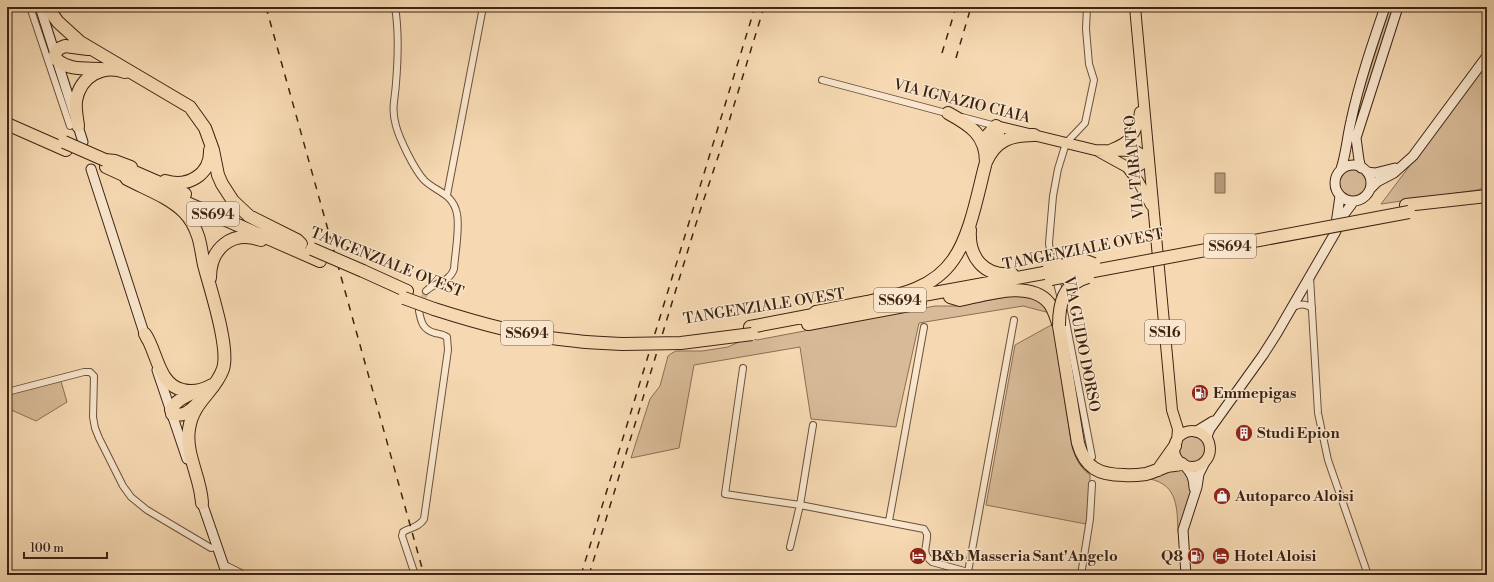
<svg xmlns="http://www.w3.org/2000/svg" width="1494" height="582" font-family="'Libre Bodoni',serif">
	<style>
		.green { fill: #d7ba97; stroke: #8a6f55 }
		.water { fill: #b79b7c; stroke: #866b52 }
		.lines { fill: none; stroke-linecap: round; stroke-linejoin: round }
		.street-tunnel { stroke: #d1b592; stroke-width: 6; stroke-dasharray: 6 3; stroke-linecap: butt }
		.street-casing { stroke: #6b513b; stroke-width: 8 }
		.secondary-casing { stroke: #3d2413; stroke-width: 11 }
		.primary-casing { stroke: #3d2413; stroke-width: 12 }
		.highway-casing { stroke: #3d2413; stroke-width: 14 }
		.street { stroke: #f9e6cd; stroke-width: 6 }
		.secondary { stroke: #f9e6cd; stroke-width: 9 }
		.primary { stroke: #f6d9b2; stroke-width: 10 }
		.highway { stroke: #f6d9b2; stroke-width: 12 }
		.rail { stroke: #3d2413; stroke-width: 1.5; stroke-dasharray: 7 7; stroke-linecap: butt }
		.highway-bridge-casing { stroke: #3d2413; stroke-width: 14; stroke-linecap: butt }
		.highway-bridge { stroke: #f6d9b2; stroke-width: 12 }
		.labels { text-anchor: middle; stroke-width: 3; stroke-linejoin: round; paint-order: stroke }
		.shield { fill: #f9e6cd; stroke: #755e4b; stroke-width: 1 }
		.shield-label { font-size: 14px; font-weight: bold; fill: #3d2413 }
		.street-label { font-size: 15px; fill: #3d2413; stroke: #f9e6cd }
		.poi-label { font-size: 15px; font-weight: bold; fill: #3d2413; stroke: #f9e6cd; text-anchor: start }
	</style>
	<rect width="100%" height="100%" fill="#f6d9b2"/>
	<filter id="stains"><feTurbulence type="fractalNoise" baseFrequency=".005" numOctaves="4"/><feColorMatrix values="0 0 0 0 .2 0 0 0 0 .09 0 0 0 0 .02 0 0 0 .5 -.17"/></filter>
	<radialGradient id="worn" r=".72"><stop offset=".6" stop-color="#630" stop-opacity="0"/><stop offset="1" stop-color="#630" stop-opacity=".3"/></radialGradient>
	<!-- green -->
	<path class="green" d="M1390,7H1394L1356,126L1355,127L1352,125Z
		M1487,63V187L1477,190L1381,204Z
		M1339 183a14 14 0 1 1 28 0a14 14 0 1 1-28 0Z
		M1017,295L1037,298L1050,313L1023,306L919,323L896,427L811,419L800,347L694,365L679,448L631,458L650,399L660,386L668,356L672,353L676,351H702L728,347L741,341L754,339L757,340L935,306H958Z
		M1053,324L1071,442C1074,455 1078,466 1090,475V483L1086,524L986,505L1015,345Z
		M60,378L67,402L36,421L7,408V392Z
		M1179 449a14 14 0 1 1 28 0a14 14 0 1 1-28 0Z
		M1178,467L1189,474L1192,491L1178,532C1177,508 1178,485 1150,479Z"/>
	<!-- water -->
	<path class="water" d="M1215,173H1225V193H1215Z"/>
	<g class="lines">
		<!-- street-tunnel -->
		<path class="street-tunnel" d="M421,306L426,291"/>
		<defs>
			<path id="street" d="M30,7L70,126
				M395,7C399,31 398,59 396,83C395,100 391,108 396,126C400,140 414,169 424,180C436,192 453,193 457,214C460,228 455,253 454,269C449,283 436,281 426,291
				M822,80L950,114
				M962,117L996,126
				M447,195L483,7
				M1310,277L1318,413L1328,460L1368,575
				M1061,299L1051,259L1049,243L1053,196L1058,169L1066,143L1085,123L1094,80L1089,64L1086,29L1087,7
				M1293,307C1301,304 1304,303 1312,308
				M1064,311L1092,457
				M743,368L725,494L800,505L924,529L927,534C928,546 920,552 932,562L979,575
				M7,392L84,372H90L94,376L93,417L95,428L99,438L123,486L131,497L147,510L211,548L217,547
				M889,521L924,327
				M790,547L800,505L813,425
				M223,564L245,575
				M968,572L1014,320
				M415,575L402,536L403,532C411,527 418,528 424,519L448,350L447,337C443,334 439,334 435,333C423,330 421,322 419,311
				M1081,575L1090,519L1092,484"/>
			<path id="secondary" d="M40,7L83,142
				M1335 183a18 18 0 1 1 36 0a18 18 0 1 1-36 0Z
				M1361,168L1359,160L1356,138L1398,7
				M91,169L146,339
				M1341,169C1346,154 1347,138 1351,121C1359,83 1372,45 1385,7
				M1367,172L1375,173L1395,168
				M1370,189L1377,182L1394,173L1413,156L1487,56
				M1336,224L1340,196
				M157,370L187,459
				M1195,432L1213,421
				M1209,442L1207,436L1210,429L1263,355L1277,333L1335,233L1345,213L1354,201
				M1185,466C1191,473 1194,478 1194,488
				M200,497L227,575
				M1186,575L1183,530L1197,487L1199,474L1205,462"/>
			<path id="primary" d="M1135,7L1172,410L1178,429L1177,441
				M996,126L1095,150L1136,151L1144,156L1148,160
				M1112,149C1132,141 1137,133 1140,112
				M1098,151L1127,167L1138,181L1151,205
				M1127,167H1137L1148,160
				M1174 449a18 18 0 1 1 36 0a18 18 0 1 1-36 0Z"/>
			<path id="highway" d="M47,7L58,22L80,42L190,107L205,128L213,150L218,175L222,184L233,201L249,216L297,240L301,244
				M55,55L58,49L65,46L88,49
				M56,59C69,71 86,68 102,69
				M948,113C970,125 986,135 986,162
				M7,124L66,150
				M78,126C77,117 75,109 76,101C80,76 103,64 125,72
				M985,148L987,136L996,126L998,134L993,149
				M105,160L115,161L131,167
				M106,167L130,178
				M123,167L185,194
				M124,175L127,179C146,189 169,197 184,212C190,218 195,227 198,236C201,245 202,256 204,265C210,288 230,348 223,369C215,392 193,401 189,429C185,454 201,478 202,503
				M165,181C187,188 211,175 210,150
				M171,196L320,261
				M1406,205L1487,196
				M970,230C968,257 984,277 1012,274
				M363,271L407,291
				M210,278C210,248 232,230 261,240
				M950,297L960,300C984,295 1030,279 1049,303C1054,309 1056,318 1059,326L1078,443C1085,468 1099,475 1124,475C1132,476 1139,475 1146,474C1153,472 1160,469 1167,466C1172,465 1177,465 1182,464
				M907,298L1049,272
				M434,309C481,324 528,337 577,341C592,343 607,343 623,344
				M811,316L816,312C833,309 850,305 867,302C899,295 933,289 953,260C971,235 978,191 986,162C996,140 1011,135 1034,135
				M808,324L920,303
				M750,327L818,314
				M145,334C157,351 158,385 183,390C194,393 203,390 212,385
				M171,410C175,400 187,396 197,391
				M172,414C183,417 189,412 197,404
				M1158,470L1175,446"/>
		</defs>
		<!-- street casing -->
		<use href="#street" class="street-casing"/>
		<!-- secondary casing -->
		<use href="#secondary" class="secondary-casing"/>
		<!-- primary casing -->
		<use href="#primary" class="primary-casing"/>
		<!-- highway casing -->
		<use href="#highway" class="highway-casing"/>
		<!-- street -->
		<use href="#street" class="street"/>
		<!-- secondary -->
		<use href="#secondary" class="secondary"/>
		<!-- primary -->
		<use href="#primary" class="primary"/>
		<!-- highway -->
		<use href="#highway" class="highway"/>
		<!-- rail -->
		<path class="rail" d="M266,7L424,575
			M942,53L956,7
			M956,58L971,7
			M581,575L755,7
			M589,575L699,214L720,151L764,7"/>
		<defs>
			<path id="highway-bridge" d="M64,142L105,160
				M312,249L363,271
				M1049,268L1086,261L1094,264
				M1051,279L1409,212
				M404,298L434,309
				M1059,326C1059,303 1063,284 1088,277
				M623,344L681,343L752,334"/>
		</defs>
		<!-- highway-bridge casing -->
		<use href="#highway-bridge" class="highway-bridge-casing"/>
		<!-- highway-bridge -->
		<use href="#highway-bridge" class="highway-bridge"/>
	</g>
	<!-- icons -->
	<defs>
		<symbol id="fuel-disc" viewBox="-11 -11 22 22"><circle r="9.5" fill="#8f2418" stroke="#f9e6cd"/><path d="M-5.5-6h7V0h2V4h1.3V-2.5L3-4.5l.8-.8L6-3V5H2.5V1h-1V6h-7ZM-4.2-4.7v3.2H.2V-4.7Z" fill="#fff"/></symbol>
		<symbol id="building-disc" viewBox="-11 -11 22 22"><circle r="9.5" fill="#8f2418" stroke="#f9e6cd"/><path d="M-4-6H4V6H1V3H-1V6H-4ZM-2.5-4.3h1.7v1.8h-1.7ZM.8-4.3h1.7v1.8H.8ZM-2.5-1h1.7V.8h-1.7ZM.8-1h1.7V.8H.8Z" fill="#fff"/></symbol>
		<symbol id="shop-disc" viewBox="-11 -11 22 22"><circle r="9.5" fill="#8f2418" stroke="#f9e6cd"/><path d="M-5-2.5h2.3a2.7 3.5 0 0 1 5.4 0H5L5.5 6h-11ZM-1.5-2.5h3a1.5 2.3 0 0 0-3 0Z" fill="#fff"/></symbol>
		<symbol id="hotel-disc" viewBox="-11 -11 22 22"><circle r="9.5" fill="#8f2418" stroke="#f9e6cd"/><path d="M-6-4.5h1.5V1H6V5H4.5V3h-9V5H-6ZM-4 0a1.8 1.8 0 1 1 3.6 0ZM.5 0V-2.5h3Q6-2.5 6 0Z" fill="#fff"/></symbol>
	</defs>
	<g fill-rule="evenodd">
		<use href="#fuel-disc" x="1190" y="383" width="20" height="20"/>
		<use href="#building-disc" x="1234" y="423" width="20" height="20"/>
		<use href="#shop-disc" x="1212" y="486" width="20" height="20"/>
		<use href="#hotel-disc" x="908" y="546" width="20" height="20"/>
		<use href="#fuel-disc" x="1186" y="546" width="20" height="20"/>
		<use href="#hotel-disc" x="1211" y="546" width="20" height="20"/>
	</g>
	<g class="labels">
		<!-- shield labels -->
		<g class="shield">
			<rect x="187" y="202" width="52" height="24" rx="3"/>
			<rect x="1204" y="234" width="52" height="24" rx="3"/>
			<rect x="874" y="288" width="52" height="24" rx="3"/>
			<rect x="1145" y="320" width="40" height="24" rx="3"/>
			<rect x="501" y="321" width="52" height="24" rx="3"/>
		</g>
		<g class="shield-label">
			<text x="213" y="219">SS694</text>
			<text x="1230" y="251">SS694</text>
			<text x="900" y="305">SS694</text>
			<text x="1165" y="337">SS16</text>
			<text x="527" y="338">SS694</text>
		</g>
		<!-- street labels -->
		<g class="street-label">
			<text transform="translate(962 101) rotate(14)" y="5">VIA IGNAZIO CIAIA</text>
			<text transform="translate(1134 167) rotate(-95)" y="5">VIA TARANTO</text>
			<text transform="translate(1083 249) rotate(-11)" y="5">TANGENZIALE OVEST</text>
			<text transform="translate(387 262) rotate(22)" y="5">TANGENZIALE OVEST</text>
			<text transform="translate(764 306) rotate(-9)" y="5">TANGENZIALE OVEST</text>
			<text transform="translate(1082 344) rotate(79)" y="5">VIA GUIDO DORSO</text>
		</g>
		<!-- poi labels -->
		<g class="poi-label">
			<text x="1213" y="398">Emmepigas</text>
			<text x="1257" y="438">Studi Epion</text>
			<text x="1235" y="501">Autoparco Aloisi</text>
			<text x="931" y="561">B&amp;b Masseria Sant'Angelo</text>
			<text x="1183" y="561" text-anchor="end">Q8</text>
			<text x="1234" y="561">Hotel Aloisi</text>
		</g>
	</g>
	<!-- margin -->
	<rect width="1494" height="582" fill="none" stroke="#f6d9b2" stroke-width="24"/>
	<rect x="8" y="8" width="1478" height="566" fill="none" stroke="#3d2413" stroke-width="2"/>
	<rect x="12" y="12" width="1470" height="558" fill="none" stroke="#3d2413"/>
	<!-- scale -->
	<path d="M24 552v6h83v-6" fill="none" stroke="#3d2413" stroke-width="2"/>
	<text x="30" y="552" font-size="12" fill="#3d2413" stroke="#f9e6cd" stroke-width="3" paint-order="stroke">100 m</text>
	<rect width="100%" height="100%" filter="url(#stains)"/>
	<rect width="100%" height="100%" fill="url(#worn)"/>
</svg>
